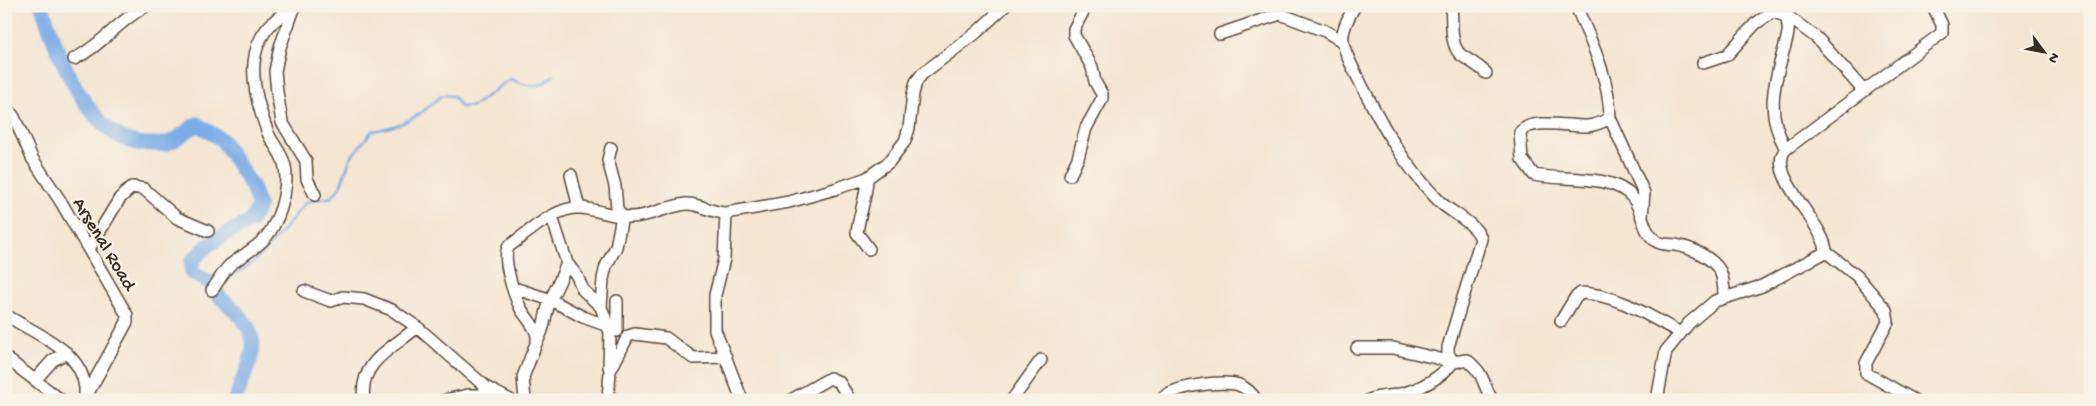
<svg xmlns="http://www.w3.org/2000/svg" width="2096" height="406" font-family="'Gochi Hand',sans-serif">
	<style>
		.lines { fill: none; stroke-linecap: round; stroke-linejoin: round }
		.stream { stroke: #7cace7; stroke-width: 2.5 }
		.river { stroke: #7cace7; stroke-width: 15 }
		.minor-casing { stroke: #574639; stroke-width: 14 }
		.minor { stroke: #fff; stroke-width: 11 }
		.labels { text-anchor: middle; stroke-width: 5; stroke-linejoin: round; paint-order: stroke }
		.street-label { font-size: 19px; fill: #3b2a1e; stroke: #f7f3e8 }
	</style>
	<rect width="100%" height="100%" fill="#f7f3e8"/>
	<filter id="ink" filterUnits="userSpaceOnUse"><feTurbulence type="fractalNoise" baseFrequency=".02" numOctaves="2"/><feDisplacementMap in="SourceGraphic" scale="10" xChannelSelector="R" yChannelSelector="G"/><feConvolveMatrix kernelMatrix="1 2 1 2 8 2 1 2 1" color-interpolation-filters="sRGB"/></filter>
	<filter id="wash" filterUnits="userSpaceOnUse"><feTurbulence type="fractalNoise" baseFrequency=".0096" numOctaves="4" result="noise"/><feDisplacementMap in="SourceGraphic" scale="20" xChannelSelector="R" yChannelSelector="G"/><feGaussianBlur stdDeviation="1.12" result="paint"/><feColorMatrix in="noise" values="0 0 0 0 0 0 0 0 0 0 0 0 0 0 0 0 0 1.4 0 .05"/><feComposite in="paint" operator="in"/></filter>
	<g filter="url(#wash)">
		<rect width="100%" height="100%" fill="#f4e6d1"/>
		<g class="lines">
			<!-- stream -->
			<path class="stream" d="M223,281C260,265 281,232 306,202L332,197L340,187L351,157L372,131C404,126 419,117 442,95L453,96L461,107L473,106L510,79C530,87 536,91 554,75"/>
			<!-- river -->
			<path class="river" d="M42,6C56,52 91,146 149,144C155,144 163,145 168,143C178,139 188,130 197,124L222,140L251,185L259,206L250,222L231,231L207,246L192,261V273L210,282C213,293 222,298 230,306C269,341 249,359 235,400"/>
		</g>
	</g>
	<g filter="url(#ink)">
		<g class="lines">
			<defs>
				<path id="minor" d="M295,6L280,47L275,71L277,92L282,122L306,161L307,179L315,195
					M1274,6L1280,14L1325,31L1342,41
					M1355,6C1349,16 1341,30 1343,42C1345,56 1355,71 1361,84C1384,129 1403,164 1439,201C1451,213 1476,223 1481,239L1448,347V353L1453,362
					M1451,6C1453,20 1449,45 1461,55C1470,61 1478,65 1486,73
					M1576,6C1591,41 1610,80 1610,118C1603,122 1596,125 1588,126C1571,127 1529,117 1520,133L1522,159L1534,175C1564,181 1613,173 1633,198C1643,211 1642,231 1656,241C1661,245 1669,244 1675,245C1690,247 1712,257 1720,271C1724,279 1724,289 1724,297
					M6,9L7,6
					M1785,15C1792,30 1786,40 1782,56C1772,91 1767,116 1786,149
					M1220,34L1280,14
					M74,59C101,46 119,20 146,6
					M1703,63L1727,55L1755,24L1771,13H1777L1790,18L1817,38L1863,90
					M6,106L14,117L32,158L61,202L127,315V322L84,400
					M1610,118L1644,193L1642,216
					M571,175L579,208
					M1070,175L1078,158L1086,128L1102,99V94L1095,82L1092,67L1074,35V29L1086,6
					M867,178C867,196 859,214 857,233L869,249
					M726,213L724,259L715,295V330L742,400
					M552,217L567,263L577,276L583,290L601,307L608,326L616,324
					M89,249L120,198L132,187L144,189L177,218L208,231
					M514,288L551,300L583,317L608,326L610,333L609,367
					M212,290C218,283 223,271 230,265C256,245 269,244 281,208C285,196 288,175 284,163C281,152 272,143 268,133C250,86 240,34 294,8
					M304,291L331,301L343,297L364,299L392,310L417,327L487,388L510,400
					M617,301V331
					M601,307L603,279L606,266L616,247L622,216L617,209L615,186L608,160L611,148
					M6,315C36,335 88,351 85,396
					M1561,321L1575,298L1581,293C1616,294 1649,316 1679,332
					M537,341C546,328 544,313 551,299C557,287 562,276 567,263
					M1357,348H1393L1453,362
					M6,358L61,400
					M36,379L53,360L67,353
					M364,400C358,361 394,348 417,327
					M445,400L468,395H500
					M525,400L523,377L537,341V335C534,324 525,317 520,307C514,295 501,257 509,246C528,233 557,205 582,208C598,210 614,217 631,217C650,217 667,206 686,204C699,203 712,213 726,213L789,202L835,189L867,178L889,162L905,141L909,128L913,94L916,82L922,74L976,33L1005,6
					M608,400L610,371L628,336L635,334L666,338L693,358L726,357
					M791,400L830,378L839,382L850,400
					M1012,400L1041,360
					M1161,400C1170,386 1223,380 1239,385C1246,388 1252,393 1256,400
					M1369,400C1380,395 1389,397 1400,394C1419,390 1442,377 1453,362L1467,360C1486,376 1481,381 1492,400
					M1657,400L1666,351L1689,323L1715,301L1762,286L1826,252
					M1914,400L1866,373V363L1888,322L1886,310L1857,276L1826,252C1826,225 1764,173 1786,149L1942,33V25L1933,6"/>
			</defs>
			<!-- minor casing -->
			<use href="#minor" class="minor-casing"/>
			<!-- minor -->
			<use href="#minor" class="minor"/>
		</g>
	</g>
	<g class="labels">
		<!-- street labels -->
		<g class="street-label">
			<text transform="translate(106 243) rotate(59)" y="7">Arsenal Road</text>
		</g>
	</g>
	<!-- margin -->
	<rect width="2096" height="406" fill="none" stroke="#f7f3e8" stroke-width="25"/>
	<!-- north arrow -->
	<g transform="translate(2044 52) rotate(122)" stroke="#f7f3e8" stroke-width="4" paint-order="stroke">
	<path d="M0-4L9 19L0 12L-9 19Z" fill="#3b2a1e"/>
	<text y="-8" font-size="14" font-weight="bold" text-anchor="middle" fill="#3b2a1e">N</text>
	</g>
</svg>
